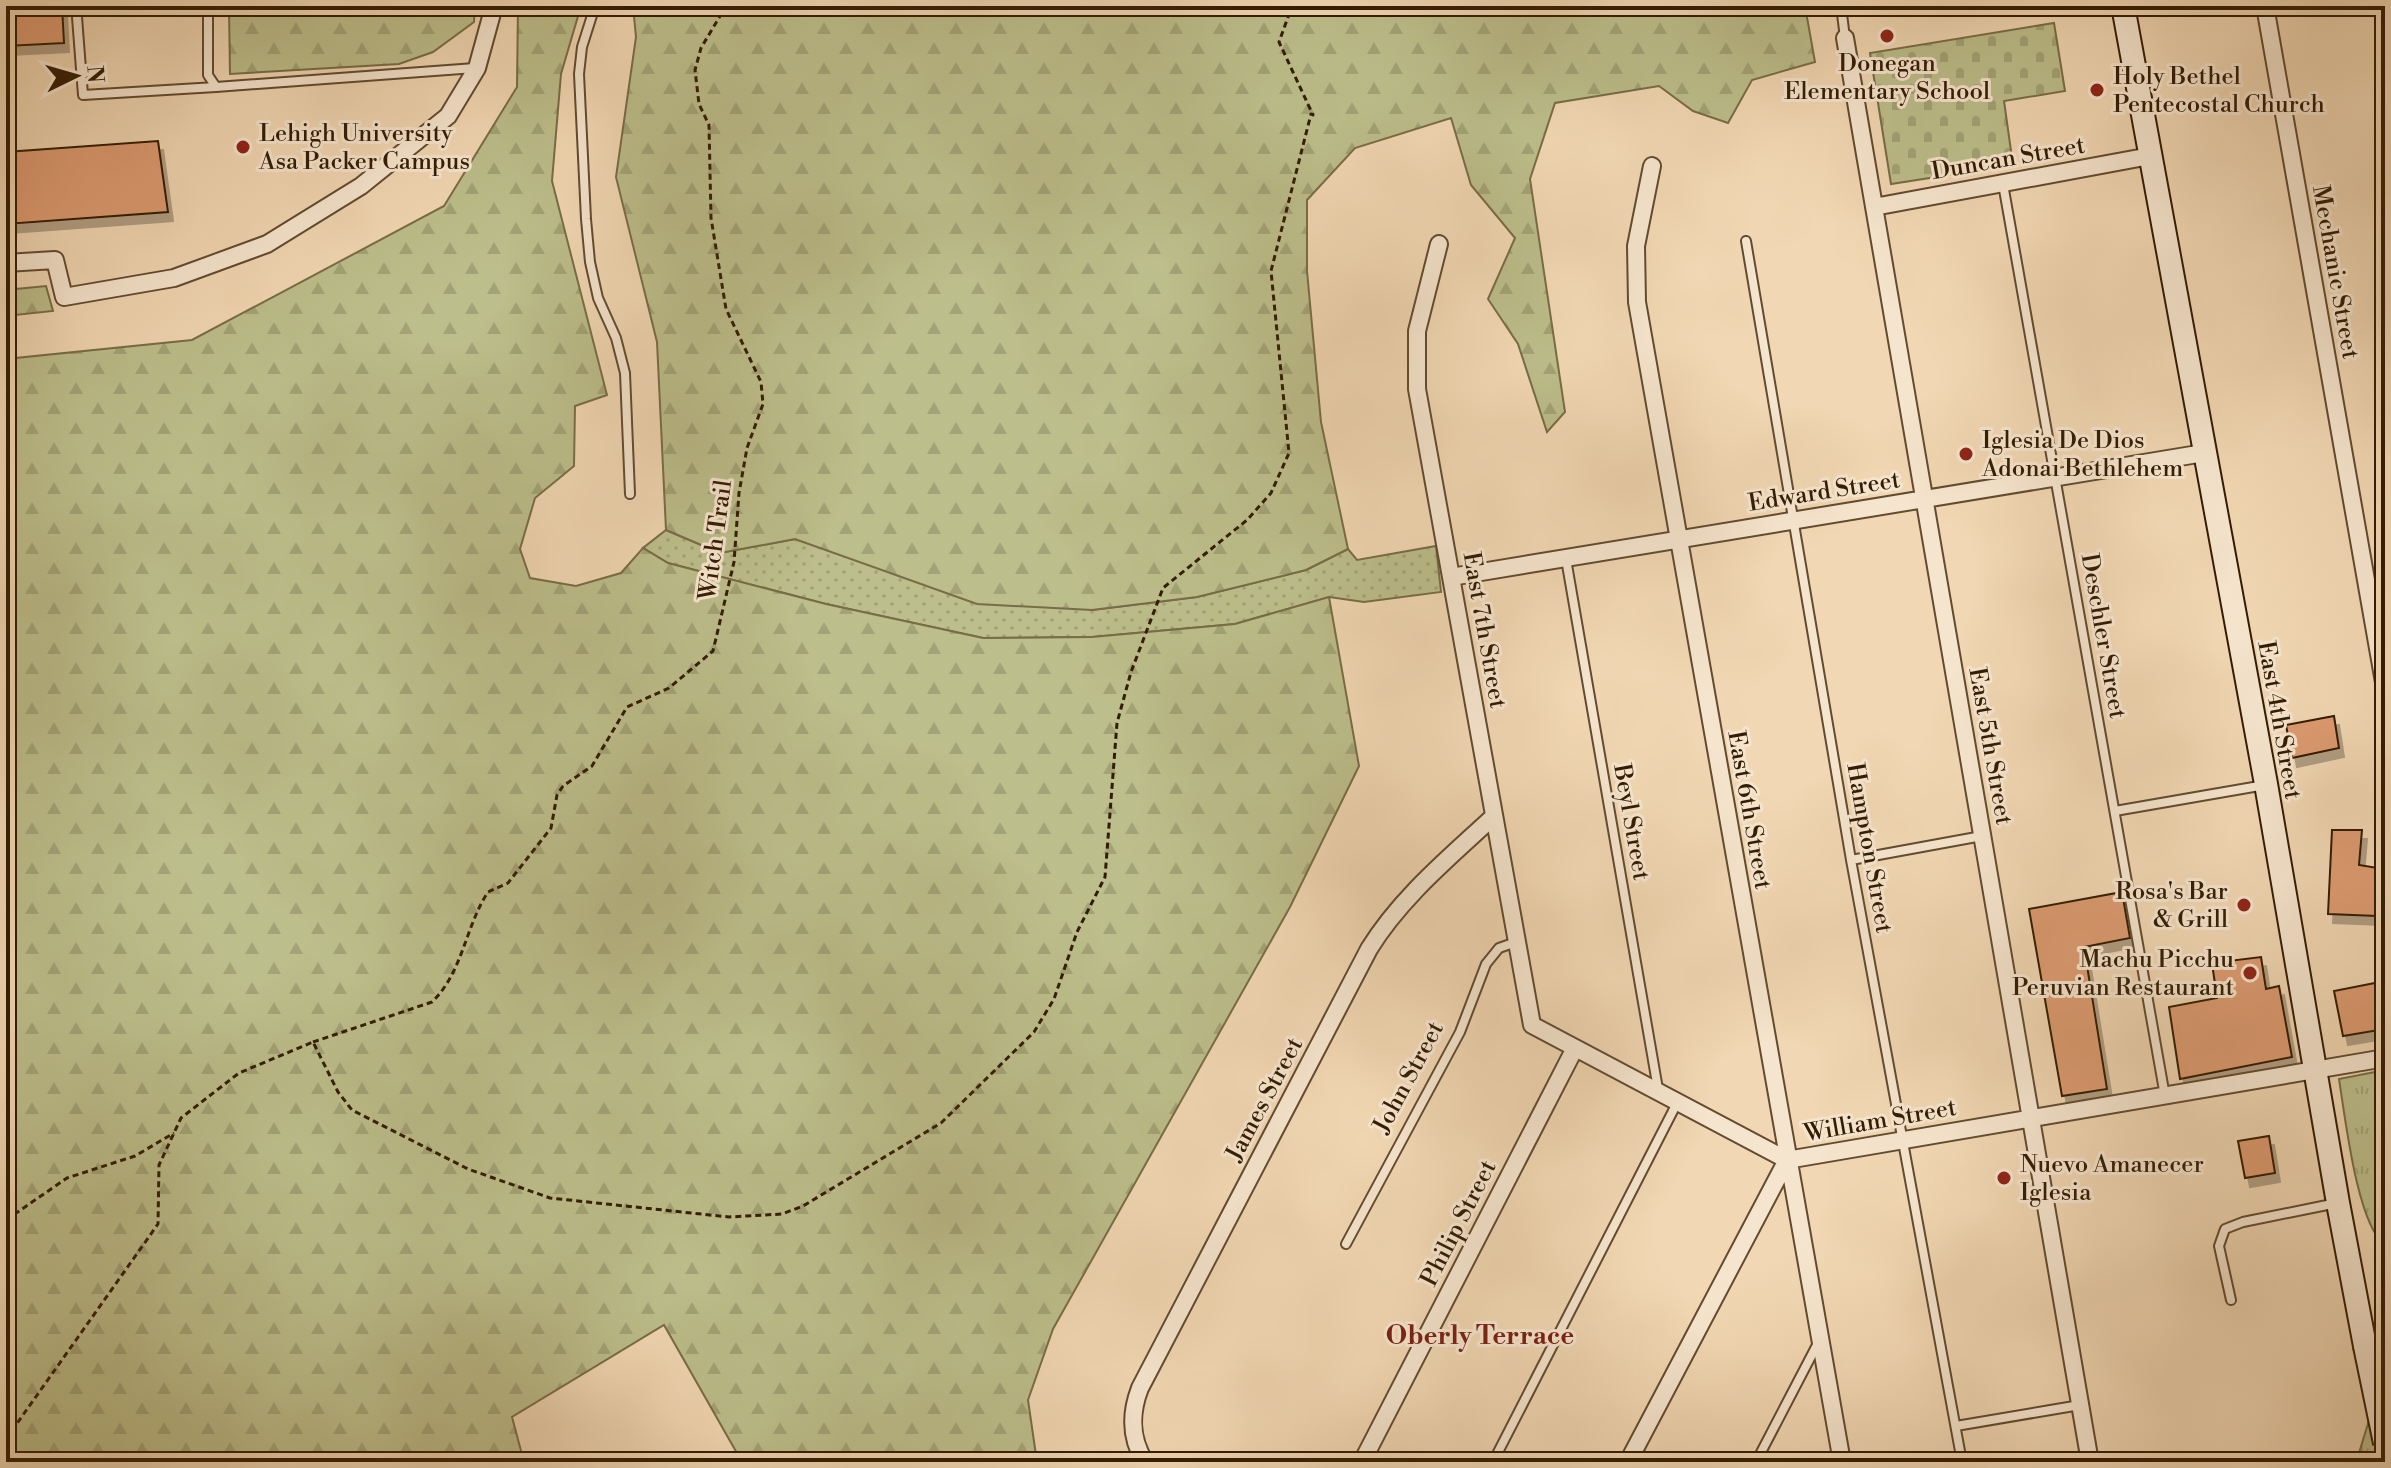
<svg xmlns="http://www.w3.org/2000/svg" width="2391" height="1468" font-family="'Libre Bodoni',serif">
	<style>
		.grass { fill: url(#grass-dots); stroke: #786d47; stroke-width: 2 }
		.forest { fill: url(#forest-firs); stroke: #786d47; stroke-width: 2 }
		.cemetery { fill: url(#cemetery-stones); stroke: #786d47; stroke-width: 2 }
		.park { fill: url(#park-tufts); stroke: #786d47; stroke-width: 2 }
		.building { fill: #dd9b71; stroke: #331c03; stroke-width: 2; filter: url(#shadow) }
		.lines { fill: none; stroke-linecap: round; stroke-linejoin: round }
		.lane-casing { stroke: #624b2f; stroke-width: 12 }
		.street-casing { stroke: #624b2f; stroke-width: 20 }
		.secondary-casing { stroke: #331c03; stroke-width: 26 }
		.path { stroke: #331c03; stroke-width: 3; stroke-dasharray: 6 4; stroke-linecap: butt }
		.lane { stroke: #f6e5ce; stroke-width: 8 }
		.street { stroke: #f6e5ce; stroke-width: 16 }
		.secondary { stroke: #f6e5ce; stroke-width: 22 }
		.secondary-bridge-casing { stroke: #331c03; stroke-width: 26; stroke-linecap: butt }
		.secondary-bridge { stroke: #f6e5ce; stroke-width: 22 }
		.poi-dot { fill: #8f2418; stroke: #f6e5ce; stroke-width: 3 }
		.labels { text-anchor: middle; stroke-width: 6; stroke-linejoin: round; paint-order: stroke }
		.poi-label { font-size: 24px; fill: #331c03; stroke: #f6e5ce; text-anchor: start }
		.street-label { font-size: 24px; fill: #331c03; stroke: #f6e5ce }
		.neighbourhood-label { font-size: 26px; font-weight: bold; fill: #7a1f14; stroke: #f6e5ce }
	</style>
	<defs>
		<pattern id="grass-dots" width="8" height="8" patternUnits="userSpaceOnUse" patternTransform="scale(2)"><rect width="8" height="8" fill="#bcbe8b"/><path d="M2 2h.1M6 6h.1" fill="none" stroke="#a2a376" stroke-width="1.8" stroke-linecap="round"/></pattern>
		<pattern id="forest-firs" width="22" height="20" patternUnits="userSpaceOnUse" patternTransform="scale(2)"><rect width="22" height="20" fill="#bcbe8b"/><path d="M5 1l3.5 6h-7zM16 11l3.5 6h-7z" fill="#a2a376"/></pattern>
		<pattern id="cemetery-stones" width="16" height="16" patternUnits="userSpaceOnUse" patternTransform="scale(2)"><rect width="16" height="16" fill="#bcbe8b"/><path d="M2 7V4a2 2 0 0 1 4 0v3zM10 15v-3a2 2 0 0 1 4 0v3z" fill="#a2a376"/></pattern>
		<pattern id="park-tufts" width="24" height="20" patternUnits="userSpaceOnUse" patternTransform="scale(2)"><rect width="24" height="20" fill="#bcbe8b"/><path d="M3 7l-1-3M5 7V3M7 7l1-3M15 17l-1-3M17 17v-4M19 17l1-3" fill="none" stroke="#a2a376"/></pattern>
		<filter id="shadow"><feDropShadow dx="5" dy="9" stdDeviation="0" flood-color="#0004"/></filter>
	</defs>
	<rect width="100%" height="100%" fill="#f1d7b3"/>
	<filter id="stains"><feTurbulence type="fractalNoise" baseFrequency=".0025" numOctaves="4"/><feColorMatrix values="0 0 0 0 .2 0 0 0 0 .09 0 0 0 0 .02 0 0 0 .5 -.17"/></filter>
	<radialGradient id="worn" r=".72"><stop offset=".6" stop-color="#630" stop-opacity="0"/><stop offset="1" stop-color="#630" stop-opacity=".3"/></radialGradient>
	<!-- grass -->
	<path class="grass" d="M666,530L720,553L795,539L882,569L1092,610L1197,597L1306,570L1348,549L1357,560L1436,546L1441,592L1364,602L1329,597L1235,624L1092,637L983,638L826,604L668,563L643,548Z"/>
	<!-- forest -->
	<path class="forest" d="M229,6H475L474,22L433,52L399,64L230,74Z
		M518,6H581L561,74L552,181L607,395L575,406L574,466L535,498L520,549L530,578L576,586L621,573L643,548L668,563L826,604L983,638L1092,637L1235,624L1329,597L1359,766L1290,907L1053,1329L1028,1400L1037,1462H742L664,1325L512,1417L524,1462H6V359L192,340L444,206L517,87Z
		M633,6H1805L1815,62L1752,80L1728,123L1693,111L1659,86L1555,103L1530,179L1565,412L1547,432L1518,344L1488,299L1515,238L1471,185L1451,118L1355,148L1307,200V271L1321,422L1348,549L1306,570L1197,597L1092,610L977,604L795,539L720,553L666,530L657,342L616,177L636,37Z
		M46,286L53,311L6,316V290Z"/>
	<!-- cemetery -->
	<path class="cemetery" d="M2054,23L2065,91L2004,101L2013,165L1891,184L1870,53Z"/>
	<!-- park -->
	<path class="park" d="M2385,1070V1245C2357,1225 2345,1116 2339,1079Z
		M2385,1368V1462H2356L2359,1453Z"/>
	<!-- building -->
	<path class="building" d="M6,6H62L64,43L6,46Z
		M158,141L168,212L6,224V152Z
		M2334,716L2339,748L2292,758L2286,725Z
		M2332,830H2362L2359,865L2378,868L2377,916L2328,914Z
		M2122,892L2130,938L2084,947L2107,1089L2062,1096L2029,909Z
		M2261,957L2266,989L2279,986L2292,1057L2180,1079L2169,1007L2217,998L2212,963Z
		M2385,981V1029L2343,1036L2334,991Z
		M2269,1136L2275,1173L2245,1178L2238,1141Z"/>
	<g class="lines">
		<defs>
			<path id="lane" d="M80,6L77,17L83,95L216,87
				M208,6V75L216,87L475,68
				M595,6L582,47L579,74L586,219L590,262L598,298L616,338L625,373L630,494
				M1841,6L1845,38
				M2003,184L2165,1096
				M1746,241L1851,860L1962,1462
				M1566,559L1658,1089
				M2115,811L2265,785
				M1851,860L1982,836
				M1346,1244L1460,1032L1486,964L1499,948L1516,942
				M2231,1300L2219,1246L2225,1229L2243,1222L2337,1203
				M1956,1426L2080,1405
				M1493,1462L1677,1103
				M1756,1462L1818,1343"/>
			<path id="street" d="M2265,6L2385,688
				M1845,38L2090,1462
				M1652,166L1636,246L1637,302L1842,1462
				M1874,207L2150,156
				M1439,244L1417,331V389L1532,1025L1787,1160
				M6,263L55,260L64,297L174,278L267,244L361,186L448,116L477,68L494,6
				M1451,577L2204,453
				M1787,1160L2385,1058
				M1145,1462C1130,1438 1130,1414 1140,1388L1369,949C1401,897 1450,857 1494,816
				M1362,1462L1575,1048
				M1628,1462L1787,1160"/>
			<path id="secondary" d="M2123,6L2266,784L2338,1203L2365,1346"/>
		</defs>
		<!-- lane casing -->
		<use href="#lane" class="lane-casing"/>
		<!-- street casing -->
		<use href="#street" class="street-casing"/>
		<!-- secondary casing -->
		<use href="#secondary" class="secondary-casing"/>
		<!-- path -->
		<path class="path" d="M313,1042L432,1002C463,972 465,927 488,892L508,883L551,828L557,795L563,786L592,766L627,707L669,688L713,651L734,562L739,493L747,448L763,404L761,382L726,309L711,218L709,125L699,104L695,70L701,48L726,6
			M6,1220L67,1178L135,1156L174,1133
			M6,1439L158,1224L159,1165L181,1118L239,1073L313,1042L338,1092L352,1110L468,1169L550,1198L729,1217L782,1214L803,1206L941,1123L1034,1032L1054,999L1077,932L1105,877L1117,723L1131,672L1163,588L1247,520L1271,493L1289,453L1271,271L1311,114L1313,115L1279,42L1292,6"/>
		<!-- lane -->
		<use href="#lane" class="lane"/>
		<!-- street -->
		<use href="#street" class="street"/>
		<!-- secondary -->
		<use href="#secondary" class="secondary"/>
		<defs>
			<path id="secondary-bridge" d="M2365,1346L2385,1443"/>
		</defs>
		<!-- secondary-bridge casing -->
		<use href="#secondary-bridge" class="secondary-bridge-casing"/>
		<!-- secondary-bridge -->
		<use href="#secondary-bridge" class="secondary-bridge"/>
	</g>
	<!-- markers -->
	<g class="poi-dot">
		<circle cx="1887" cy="36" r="8"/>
		<circle cx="2097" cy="90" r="8"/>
		<circle cx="243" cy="147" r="8"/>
		<circle cx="1966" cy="454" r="8"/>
		<circle cx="2244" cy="905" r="8"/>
		<circle cx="2250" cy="973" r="8"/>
		<circle cx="2004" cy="1178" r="8"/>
	</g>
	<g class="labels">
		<!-- poi labels -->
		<g class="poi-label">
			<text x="1887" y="71" text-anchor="middle">Donegan<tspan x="1887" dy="28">Elementary School</tspan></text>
			<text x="2113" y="84">Holy Bethel<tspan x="2113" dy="28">Pentecostal Church</tspan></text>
			<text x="259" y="141">Lehigh University<tspan x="259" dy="28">Asa Packer Campus</tspan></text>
			<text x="1982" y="448">Iglesia De Dios<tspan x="1982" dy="28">Adonai Bethlehem</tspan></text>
			<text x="2228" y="899" text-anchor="end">Rosa's Bar<tspan x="2228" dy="28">&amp; Grill</tspan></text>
			<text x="2234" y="967" text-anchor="end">Machu Picchu<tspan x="2234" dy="28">Peruvian Restaurant</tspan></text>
			<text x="2020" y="1172">Nuevo Amanecer<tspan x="2020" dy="28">Iglesia</tspan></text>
		</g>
		<!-- street labels -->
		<g class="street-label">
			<text transform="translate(2008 158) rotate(-10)" y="8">Duncan Street</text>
			<text transform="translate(2336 272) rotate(80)" y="8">Mechanic Street</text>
			<text transform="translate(1824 491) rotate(-9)" y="8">Edward Street</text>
			<text transform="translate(715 540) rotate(-82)" y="8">Witch Trail</text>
			<text transform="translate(1485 630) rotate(80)" y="8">East 7th Street</text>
			<text transform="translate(2104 636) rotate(80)" y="8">Deschler Street</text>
			<text transform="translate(2280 720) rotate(80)" y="8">East 4th Street</text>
			<text transform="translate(1991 746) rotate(80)" y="8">East 5th Street</text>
			<text transform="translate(1750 810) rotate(80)" y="8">East 6th Street</text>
			<text transform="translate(1632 822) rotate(80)" y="8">Beyl Street</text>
			<text transform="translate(1870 848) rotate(80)" y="8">Hampton Street</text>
			<text transform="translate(1408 1077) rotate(-62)" y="8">John Street</text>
			<text transform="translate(1264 1099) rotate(-62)" y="8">James Street</text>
			<text transform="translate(1880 1120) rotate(-10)" y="8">William Street</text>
			<text transform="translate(1458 1223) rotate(-63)" y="8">Philip Street</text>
		</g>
		<!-- neighbourhood labels -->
		<g class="neighbourhood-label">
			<text x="1480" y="1344">Oberly Terrace</text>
		</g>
	</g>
	<!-- margin -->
	<rect width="2391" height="1468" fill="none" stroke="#f1d7b3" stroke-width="32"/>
	<rect x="8" y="8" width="2375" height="1452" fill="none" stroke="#331c03" stroke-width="4"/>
	<rect x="16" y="16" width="2359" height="1436" fill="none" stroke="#331c03" stroke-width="2"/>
	<!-- north arrow -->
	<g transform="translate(76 76) rotate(85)" stroke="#f6e5ce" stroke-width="6" paint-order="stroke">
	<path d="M0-6L14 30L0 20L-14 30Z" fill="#331c03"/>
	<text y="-12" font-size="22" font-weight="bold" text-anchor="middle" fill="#331c03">N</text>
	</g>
	<rect width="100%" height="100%" filter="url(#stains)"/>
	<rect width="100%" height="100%" fill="url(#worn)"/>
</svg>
